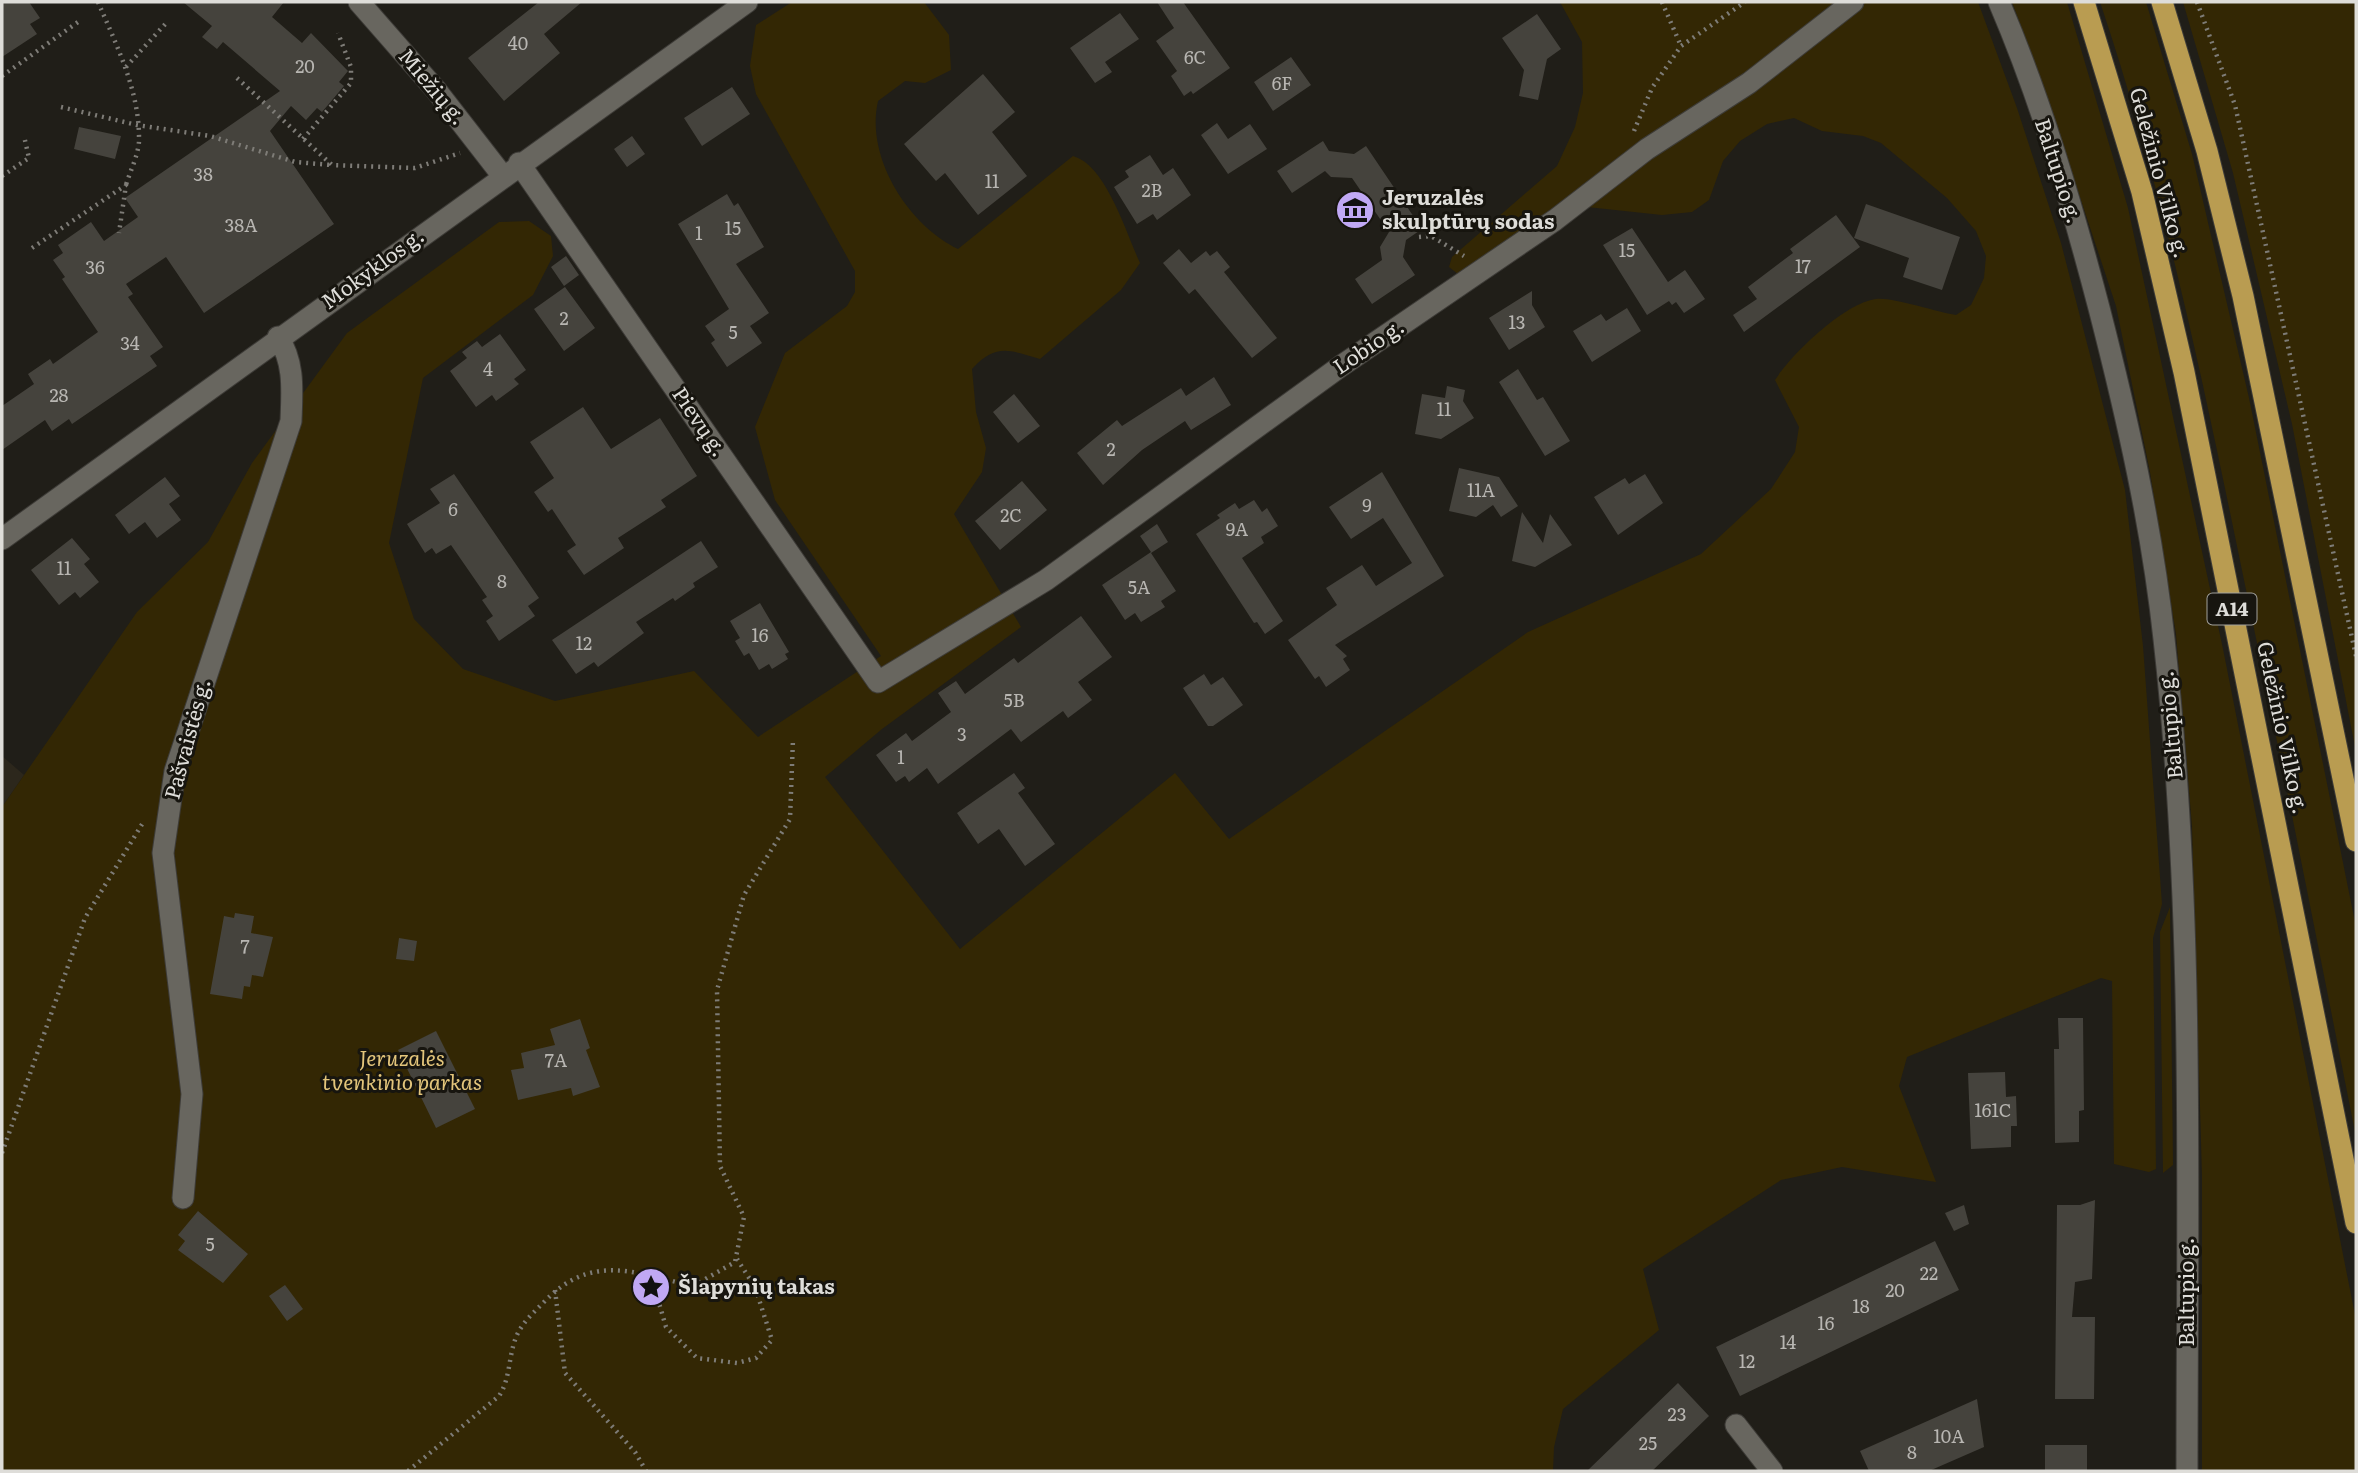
<svg xmlns="http://www.w3.org/2000/svg" width="2358" height="1473" font-family="Literata,serif">
	<style>
		.built { fill: #2c271c }
		.green { fill: #332704 }
		.building { fill: #45433d }
		.lines { fill: none; stroke-linecap: round; stroke-linejoin: round }
		.minor-casing { stroke: #3d3b37; stroke-width: 23 }
		.highway-casing { stroke: #3d3b37; stroke-width: 23 }
		.path { stroke: #7e7c77; stroke-width: 4.5; stroke-dasharray: 2 5; stroke-linecap: butt }
		.minor { stroke: #68665f; stroke-width: 21 }
		.highway { stroke: #b99c51; stroke-width: 21 }
		.labels { text-anchor: middle; stroke-width: 6; stroke-linejoin: round; paint-order: stroke }
		.number-label { font-size: 18px; fill: #b8b6b2 }
		.shield { fill: #17150f; stroke: #a2a19c; stroke-width: 2 }
		.shield-label { font-size: 19px; font-weight: bold; fill: #deddd9 }
		.street-label { font-size: 21px; fill: #deddd9; stroke: #17150f }
		.poi-label { font-size: 21px; font-weight: bold; fill: #deddd9; stroke: #17150f; text-anchor: start }
		.park-label { font-size: 21px; font-style: italic; fill: #e3c57b; stroke: #17150f }
	</style>
	<rect width="100%" height="100%" fill="#201e18"/>
	<!-- built -->
	<path class="built" d="M2,756L24,775L2,807Z"/>
	<!-- green -->
	<path class="green" d="M792,2H924L949,35L951,70L925,83L905,81L878,101C865,157 908,225 958,249L1073,156C1106,165 1126,233 1140,263L1121,290L1040,359C1009,350 996,343 972,369L976,412L986,448L982,472L954,514L1021,627L882,729L825,777L960,949L1175,773L1229,839L1528,632L1701,554L1771,489L1795,452L1799,427L1775,380C1791,355 1844,303 1876,299C1893,297 1936,312 1956,315L1971,305L1984,278L1986,256L1976,231L1947,198L1881,143L1863,136L1822,131L1794,118L1767,124L1740,141L1723,161L1709,200L1692,212L1662,215L1587,207L1509,239L1458,274L1449,267L1452,257L1557,166L1575,127L1583,93L1582,42L1560,2H1978L2017,108L2061,243L2125,490L2143,646L2162,904L2153,938L2156,1169L2149,1172L2114,1164L2112,981L2101,978L1907,1057L1899,1086L1936,1182L1842,1167L1781,1180L1643,1269L1659,1330L1563,1409L1554,1447L1553,1471H2V807L137,612L208,542L252,463L347,333L499,222L529,221L551,236L553,256L533,295L423,378L389,543L414,619L463,669L555,701L694,671L758,737L881,656L775,500L755,427L785,353L847,306L855,292V271L756,94L750,66L756,25Z
		M2012,2H2067L2128,208L2223,649L2356,1320V1471H2202V1176L2192,826L2176,634L2150,472L2116,306L2040,76Z
		M2100,2H2146L2192,154L2249,398L2356,927V1137C2317,940 2278,743 2237,546C2199,362 2160,180 2100,2Z
		M2183,2H2356V752L2292,424L2233,173Z
		M2170,907L2173,1165L2163,1173L2160,932Z"/>
	<!-- building -->
	<path class="building" d="M2,2H29L40,18L30,24L37,34L2,57Z
		M183,2H284L272,17L302,43L311,33L348,71L339,82L344,86L322,112L317,108L306,120L291,106L270,131L334,224L204,313L166,257L126,284L133,294L128,297L163,347L150,356L157,366L72,424L69,419L52,431L45,420L2,450V406L34,384L28,374L50,359L53,364L98,332L62,279L65,277L53,260L63,253L58,245L91,222L104,241L138,217L125,198L280,91L223,42L217,49L202,37L212,26Z
		M539,2H582L544,34L560,53L504,101L468,58Z
		M1157,2H1183L1230,68L1193,94L1191,91L1184,96L1171,76L1177,71L1156,41L1174,28Z
		M1120,13L1139,39L1105,62L1112,72L1095,83L1070,48Z
		M1537,14L1561,49L1547,59L1538,100L1519,96L1524,70L1502,38Z
		M1291,57L1311,85L1273,111L1254,82Z
		M983,74L1015,112L992,132L1027,176L978,215L945,173L936,181L904,144Z
		M732,87L750,114L702,146L684,118Z
		M1217,123L1228,139L1250,124L1267,149L1228,174L1201,135Z
		M79,127L121,136L115,159L74,149Z
		M632,136L645,154L627,167L614,149Z
		M1323,141L1329,151L1354,154L1366,146L1422,229L1406,240L1403,257L1415,275L1372,304L1355,279L1382,260L1380,247L1389,232L1352,178L1331,177L1325,171L1292,193L1277,171Z
		M1150,155L1163,175L1173,168L1191,195L1157,220L1153,214L1137,224L1114,187L1129,177L1125,171Z
		M727,194L734,206L738,203L764,247L736,264L769,313L750,326L762,343L727,367L711,343L715,340L705,326L729,309L678,224Z
		M1866,204L1960,237L1942,290L1903,277L1909,258L1854,238Z
		M1836,215L1860,247L1744,332L1733,315L1757,299L1748,287L1793,253L1790,249Z
		M1632,228L1668,282L1685,270L1705,299L1684,313L1676,302L1672,305L1669,301L1647,315L1603,245Z
		M1179,249L1191,263L1206,251L1210,256L1217,251L1230,267L1224,272L1277,338L1252,358L1195,289L1189,294L1163,263Z
		M566,256L579,275L564,286L551,267Z
		M565,287L595,328L564,351L534,309Z
		M1532,291V305L1545,327L1509,350L1489,318Z
		M1627,308L1641,331L1592,362L1573,331L1601,314L1606,321Z
		M500,334L526,370L514,379L519,384L496,401L492,395L476,407L450,371L467,358L462,352L477,341L482,347Z
		M1518,369L1537,400L1543,397L1570,441L1545,456L1499,382Z
		M1214,377L1231,405L1191,430L1185,421L1142,450L1103,485L1077,453L1117,420L1122,426L1181,388L1186,396Z
		M1447,386L1465,390L1463,401L1474,418L1441,439L1415,434L1422,394L1445,398Z
		M1014,394L1040,426L1018,443L993,412Z
		M583,407L611,449L660,418L697,476L661,500L666,507L618,538L624,548L584,575L567,551L576,545L552,509L548,512L534,492L554,478L530,442Z
		M1459,468L1499,477L1518,506L1501,517L1493,505L1476,517L1449,511Z
		M1382,472L1444,576L1335,645L1347,656L1343,659L1350,670L1326,687L1319,676L1315,679L1288,640L1337,605L1326,588L1362,565L1376,586L1412,563L1383,518L1351,539L1329,507Z
		M454,474L539,598L528,606L535,616L499,641L486,621L493,616L482,600L487,597L451,545L436,554L432,548L425,553L407,524L440,503L430,489Z
		M1645,474L1663,503L1618,535L1594,497L1625,478L1629,484Z
		M165,477L180,496L169,504L181,520L157,538L145,522L129,534L115,515Z
		M1022,481L1047,510L1000,550L975,521Z
		M1254,500L1262,512L1267,508L1278,526L1261,537L1264,543L1242,558L1283,621L1265,634L1257,622L1254,623L1196,534L1220,518L1217,515L1235,503L1239,509Z
		M1522,512L1543,543L1550,514L1572,545L1535,567L1512,561Z
		M1157,524L1168,542L1151,553L1176,591L1161,601L1165,607L1141,622L1135,613L1125,620L1102,585L1151,552L1140,536Z
		M72,538L90,559L84,564L99,582L80,598L75,592L59,605L31,570Z
		M701,541L718,567L693,583L695,587L675,601L673,598L636,622L644,633L598,667L594,662L576,674L552,640Z
		M760,603L789,652L785,654L788,659L772,669L769,664L759,670L749,653L744,656L735,641L740,638L730,621Z
		M1081,616L1112,657L1078,682L1092,700L1068,718L1063,711L1021,742L1011,729L938,784L927,768L909,782L905,776L896,782L876,755L906,733L912,741L951,712L938,693L956,681L965,694L1014,658L1018,663Z
		M1204,674L1211,685L1223,677L1243,705L1213,726H1208L1183,688Z
		M1014,773L1025,788L1018,793L1055,844L1025,866L999,829L978,844L957,813Z
		M235,913L254,916L251,933L273,937L263,977L252,975L250,987L244,986L242,999L210,994L224,916L234,918Z
		M399,938L417,941L414,961L396,959Z
		M2058,1018H2083L2084,1110L2079,1111V1142L2055,1143L2054,1049H2059Z
		M580,1019L590,1048L586,1050L600,1087L573,1096L571,1088L518,1100L511,1070L524,1068L521,1053L555,1045L550,1029Z
		M436,1031L475,1109L436,1128L398,1050Z
		M2005,1072L2006,1097L2016,1096L2017,1126H2011V1147L1971,1149L1968,1073Z
		M2095,1200L2092,1279L2075,1282L2072,1317H2095L2094,1399H2055L2057,1205H2080Z
		M1964,1205L1969,1224L1954,1231L1945,1213Z
		M198,1211L248,1254L223,1283L178,1250L185,1241L178,1235Z
		M1935,1241L1959,1290L1740,1396L1716,1347Z
		M285,1285L303,1309L287,1321L269,1296Z
		M1678,1383L1709,1416L1677,1447L1652,1471H1587Z
		M1977,1399L1984,1447L1929,1471H1869L1860,1451Z
		M2045,1445H2087V1471H2045Z"/>
	<g class="lines">
		<defs>
			<path id="minor" d="M359,2L436,90L502,175
				M1999,2C2041,100 2072,205 2099,308C2127,417 2152,527 2164,639C2195,915 2187,1194 2187,1471
				M519,163L878,682L1046,580L1341,366L1555,220L1647,149L1749,83L1853,2
				M2,539L747,2
				M183,1198L192,1094L163,853L175,771L291,421C292,391 295,363 278,337
				M1736,1425L1772,1471"/>
			<path id="highway" d="M2084,2L2142,192L2184,372L2356,1223
				M2162,2L2207,151L2243,296L2356,841"/>
		</defs>
		<!-- minor casing -->
		<use href="#minor" class="minor-casing"/>
		<!-- highway casing -->
		<use href="#highway" class="highway-casing"/>
		<!-- path -->
		<path class="path" d="M98,2C116,44 139,90 139,137C140,152 130,171 126,185
			M1662,2L1681,46
			M2197,2L2235,105L2356,656
			M126,67L168,21
			M2,76L78,22
			M237,78L332,165L415,168L460,153
			M61,107L137,125L210,136L295,162L331,165
			M1634,131L1652,88L1681,46L1745,2
			M303,139L351,83V67L338,33
			M2,176L29,158L24,136
			M1419,237L1431,236L1464,256
			M32,248L126,185L119,233
			M2,1153L85,918L144,821
			M656,1278L654,1286L666,1327L697,1358L737,1363L756,1358L772,1340L755,1287L737,1259
			M555,1290L565,1373L635,1452L646,1471
			M408,1471L499,1396C511,1378 508,1355 517,1335C523,1322 534,1312 544,1302C592,1252 635,1273 693,1286L735,1262L744,1217L720,1166L717,990L744,895L790,819L793,739"/>
		<!-- minor -->
		<use href="#minor" class="minor"/>
		<!-- highway -->
		<use href="#highway" class="highway"/>
	</g>
	<!-- icons -->
	<defs>
		<symbol id="museum-disc" viewBox="-11 -11 22 22"><circle r="9.5" fill="#c0a8f4" stroke="#17150f"/><path d="M0-6L6-3V-2H-6V-3ZM-5-1h2V3h-2ZM-1-1h2V3h-2ZM3-1h2V3H3ZM-6 4H6V6H-6Z" fill="#111"/></symbol>
		<symbol id="sight-disc" viewBox="-11 -11 22 22"><circle r="9.5" fill="#c0a8f4" stroke="#17150f"/><path d="M0-6L1.8-2.2L6-1.7L2.9 1.2L3.7 5.4L0 3.3L-3.7 5.4L-2.9 1.2L-6-1.7L-1.8-2.2Z" fill="#111"/></symbol>
	</defs>
	<g fill-rule="evenodd">
		<use href="#museum-disc" x="1333" y="188" width="44" height="44"/>
		<use href="#sight-disc" x="629" y="1265" width="44" height="44"/>
	</g>
	<g class="labels">
		<!-- number labels -->
		<g class="number-label">
			<text x="518" y="50">40</text>
			<text x="1195" y="64">6C</text>
			<text x="305" y="73">20</text>
			<text x="1282" y="90">6F</text>
			<text x="203" y="181">38</text>
			<text x="992" y="188">11</text>
			<text x="1152" y="197">2B</text>
			<text x="241" y="232">38A</text>
			<text x="733" y="235">15</text>
			<text x="699" y="240">1</text>
			<text x="1627" y="257">15</text>
			<text x="1803" y="273">17</text>
			<text x="95" y="274">36</text>
			<text x="564" y="325">2</text>
			<text x="1517" y="329">13</text>
			<text x="733" y="339">5</text>
			<text x="130" y="350">34</text>
			<text x="488" y="376">4</text>
			<text x="59" y="402">28</text>
			<text x="1444" y="416">11</text>
			<text x="1111" y="456">2</text>
			<text x="1481" y="497">11A</text>
			<text x="1367" y="512">9</text>
			<text x="453" y="516">6</text>
			<text x="1011" y="522">2C</text>
			<text x="1237" y="536">9A</text>
			<text x="64" y="575">11</text>
			<text x="502" y="588">8</text>
			<text x="1139" y="594">5A</text>
			<text x="760" y="642">16</text>
			<text x="584" y="650">12</text>
			<text x="1014" y="707">5B</text>
			<text x="962" y="741">3</text>
			<text x="901" y="764">1</text>
			<text x="245" y="953">7</text>
			<text x="556" y="1067">7A</text>
			<text x="1993" y="1117">161C</text>
			<text x="210" y="1251">5</text>
			<text x="1929" y="1280">22</text>
			<text x="1895" y="1297">20</text>
			<text x="1861" y="1313">18</text>
			<text x="1826" y="1330">16</text>
			<text x="1788" y="1349">14</text>
			<text x="1747" y="1368">12</text>
			<text x="1677" y="1421">23</text>
			<text x="1949" y="1443">10A</text>
			<text x="1648" y="1450">25</text>
			<text x="1912" y="1459">8</text>
		</g>
		<!-- shield labels -->
		<rect class="shield" x="2207.5" y="593.5" width="49" height="31" rx="5"/>
		<g class="shield-label">
			<text x="2232" y="616">A14</text>
		</g>
		<!-- street labels -->
		<g class="street-label">
			<text transform="translate(432 87) rotate(50)" y="7">Miežių g.</text>
			<text transform="translate(2058 171) rotate(72)" y="7">Baltupio g.</text>
			<text transform="translate(2159 173) rotate(75)" y="7">Geležinio Vilko g.</text>
			<text transform="translate(373 269) rotate(-36)" y="7">Mokyklos g.</text>
			<text transform="translate(1369 347) rotate(-34)" y="7">Lobio g.</text>
			<text transform="translate(699 422) rotate(56)" y="7">Pievų g.</text>
			<text transform="translate(2171 725) rotate(-95)" y="7">Baltupio g.</text>
			<text transform="translate(2282 728) rotate(78)" y="7">Geležinio Vilko g.</text>
			<text transform="translate(188 739) rotate(-75)" y="7">Pašvaistės g.</text>
			<text transform="translate(2187 1292) rotate(-90)" y="7">Baltupio g.</text>
		</g>
		<!-- poi labels -->
		<g class="poi-label">
			<text x="1382" y="205">Jeruzalės<tspan x="1382" dy="24">skulptūrų sodas</tspan></text>
			<text x="678" y="1294">Šlapynių takas</text>
		</g>
		<!-- park labels -->
		<g class="park-label">
			<text x="402" y="1066">Jeruzalės<tspan x="402" dy="24">tvenkinio parkas</tspan></text>
		</g>
	</g>
	<!-- border -->
	<rect width="2358" height="1473" fill="none" stroke="#deddd9" stroke-width="7"/>
</svg>
